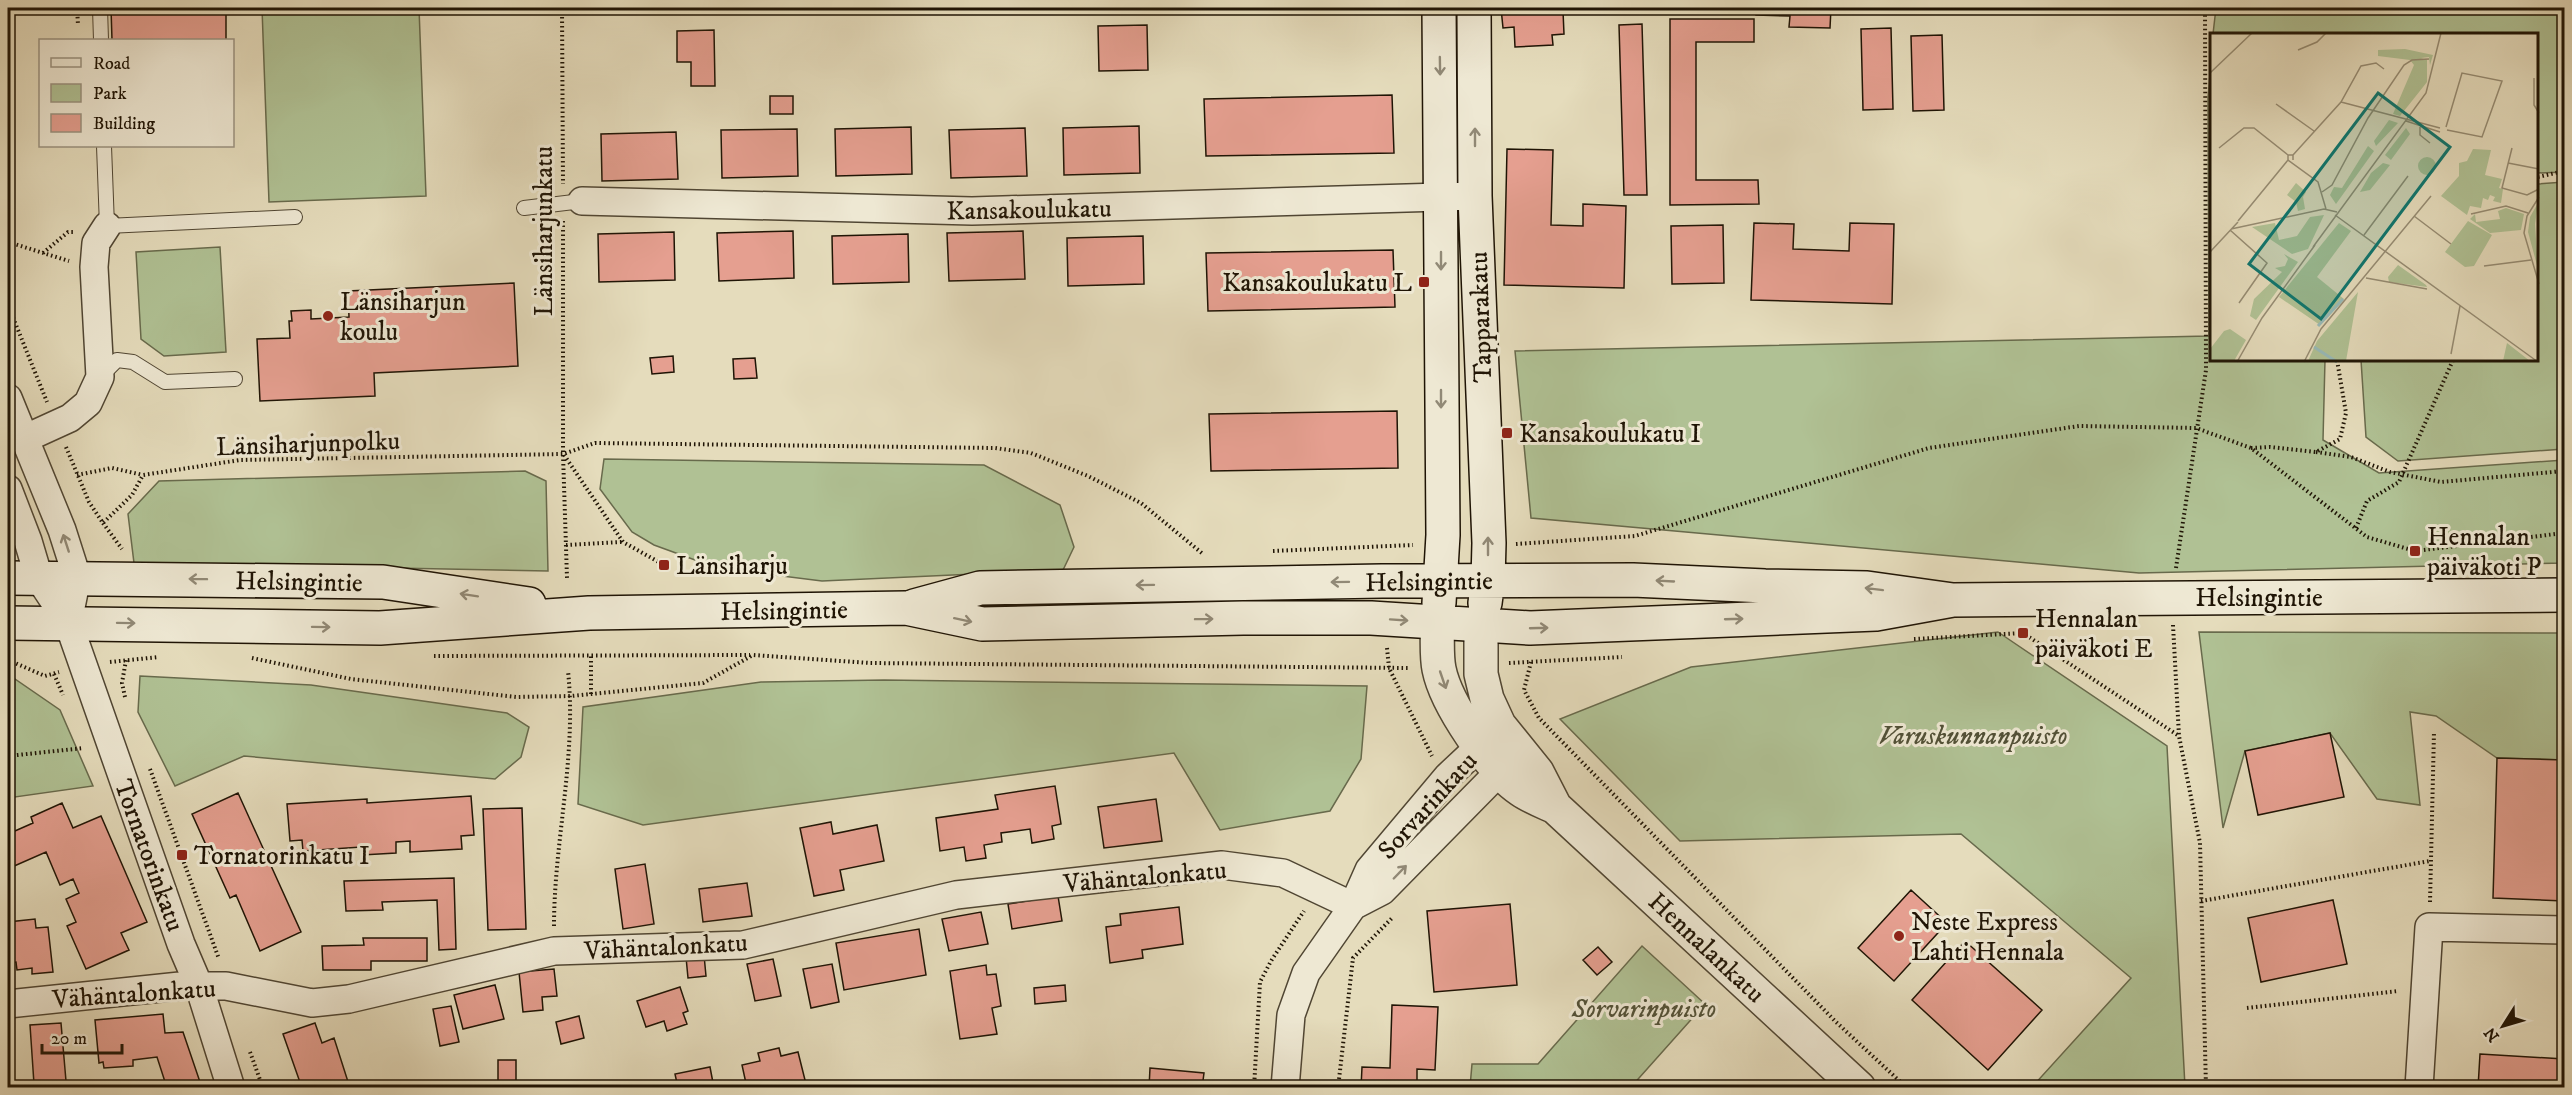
<svg xmlns="http://www.w3.org/2000/svg" width="2572" height="1095" font-family="'IM FELL DW Pica',serif">
	<style>
		.green { fill: #b0c194; stroke: #686a4c; stroke-width: 1.5 }
		.building { fill: #e59f90; stroke: #1f1405; stroke-width: 1.5 }
		.lines { fill: none; stroke-linecap: round; stroke-linejoin: round }
		.service-casing { stroke: #504633; stroke-width: 16 }
		.minor-casing { stroke: #504633; stroke-width: 30 }
		.tertiary-casing { stroke: #504633; stroke-width: 36 }
		.secondary-casing { stroke: #1f1405; stroke-width: 36 }
		.path { stroke: #1f1405; stroke-width: 4; stroke-dasharray: 1.5 3; stroke-linecap: butt }
		.service { stroke: #eee8d3; stroke-width: 14 }
		.minor { stroke: #eee8d3; stroke-width: 27 }
		.tertiary { stroke: #eee8d3; stroke-width: 33 }
		.secondary { stroke: #eee8d3; stroke-width: 33 }
		.oneway { stroke: #918976 }
		.poi-dot { fill: #8f2418; stroke: #eee8d3; stroke-width: 2 }
		.labels { text-anchor: middle; stroke-width: 6; stroke-linejoin: round; paint-order: stroke }
		.street-label { font-size: 26px; fill: #1f1405; stroke: #eee8d3 }
		.poi-label { font-size: 26px; fill: #1f1405; stroke: #eee8d3; text-anchor: start }
		.park-label { font-size: 26px; font-style: italic; fill: #525137; stroke: #eee8d3 }
		.inset-river { fill: none; stroke: #98bab8; stroke-width: 3 }
		.inset-road { fill: none; stroke: #968c73; stroke-width: 1.5 }
		.view { fill: #0f766e; fill-opacity: 0.15; stroke: #0f766e; stroke-width: 3 }
		.inset-edge { fill: none; stroke: #1f1405; stroke-width: 3 }
	</style>
	<rect width="100%" height="100%" fill="#e5dcbc"/>
	<filter id="stains"><feTurbulence type="fractalNoise" baseFrequency=".00333" numOctaves="4"/><feColorMatrix values="0 0 0 0 .2 0 0 0 0 .09 0 0 0 0 .02 0 0 0 .5 -.17"/></filter>
	<radialGradient id="worn" r=".72"><stop offset=".6" stop-color="#630" stop-opacity="0"/><stop offset="1" stop-color="#630" stop-opacity=".3"/></radialGradient>
	<!-- green -->
	<path class="green" d="M262,8H419L426,196L269,202Z
		M2216,8H2564V172L2538,173V34H2213Z
		M2212,50V360H2325L2323,440L2379,473L2564,460V563L2139,573L1531,518L1515,351L2209,336L2208,98Z
		M2564,182V449L2398,461L2366,437L2361,360H2538V184Z
		M220,247L226,352L164,356L141,339L136,252Z
		M604,459L984,465L1060,505L1074,547L1063,570L822,581L717,568L654,545L632,532L600,489Z
		M525,471L546,481L548,571L134,563L128,514L159,481Z
		M1998,632L2167,746L2185,1087H2032L2131,978L1961,834L1680,841L1560,719L1691,667Z
		M2199,632L2564,633V760L2497,758L2436,716L2410,712L2420,805L2377,799L2330,733L2245,751L2223,828Z
		M140,676L311,685L507,713L529,727L521,757L495,779L244,756L175,786L138,712Z
		M8,677H12L60,710L93,786L8,798Z
		M884,680L1367,686L1361,759L1330,811L1220,830L1174,753L643,825L578,804L583,707L761,682Z
		M1642,946L1705,1004L1631,1087H1470L1472,1064H1538Z"/>
	<!-- building -->
	<path class="building" d="M111,8H226V40H112Z
		M1501,8H1550V12L1563,11L1564,34L1552,35L1553,45L1515,47L1514,27L1503,28Z
		M1756,8H1831L1830,28L1789,27L1790,16L1756,15Z
		M1670,19H1754V42H1696V180H1758L1759,204L1670,205Z
		M1642,24L1647,195H1624L1619,25Z
		M1147,25L1148,70L1099,71L1098,26Z
		M1891,28L1893,109L1863,110L1861,29Z
		M714,30L715,86H691V62H677V31Z
		M1942,35L1944,110L1913,111L1911,36Z
		M1392,95L1394,153L1206,156L1204,99Z
		M770,96H793V114H770Z
		M1139,126L1140,173L1064,175L1063,128Z
		M911,127L912,174L836,176L835,129Z
		M1025,128L1027,176L951,178L949,130Z
		M797,129L798,176L722,178L721,130Z
		M676,132L678,179L602,181L601,134Z
		M1507,149L1553,150L1551,225L1583,226V204L1626,206L1624,288L1504,285Z
		M1754,223L1794,224L1793,249L1849,251L1850,223L1894,224L1892,304L1751,300Z
		M1723,225L1724,283L1672,284L1671,226Z
		M793,231L794,278L719,281L717,233Z
		M1023,231L1025,279L949,281L947,233Z
		M674,232L675,280L599,282L598,234Z
		M908,234L909,282L833,284L832,236Z
		M1143,236L1144,284L1068,286L1067,238Z
		M1393,250L1395,307L1208,311L1206,253Z
		M514,283L518,366L374,373L375,396L260,401L257,339L290,338L289,321H292L291,311L311,310V319L349,317L348,291Z
		M673,356L674,372L652,374L650,358Z
		M755,358L757,378L734,379L733,359Z
		M1397,411L1398,468L1211,471L1209,414Z
		M2330,733L2344,797L2258,815L2245,751Z
		M2497,758L2564,760V901L2493,898Z
		M1055,786L1061,824L1052,826L1054,839L1032,843L1030,829L1001,833L1002,842L984,845L986,858L966,861L964,847L940,851L936,818L998,809L995,795Z
		M238,793L301,932L260,951L236,895L230,898L192,814Z
		M471,796L474,835L461,836L462,849L410,852V841L396,842V853L362,855L361,847L303,851L302,840L290,841L287,804L367,799V803Z
		M1156,799L1162,841L1104,848L1098,807Z
		M62,803L73,828L101,816L147,922L121,933L129,950L86,969L67,926L76,922L66,899L79,893L73,879L60,885L46,852L12,867L8,858V834L33,823L31,817Z
		M522,808L526,929L488,930L483,809Z
		M831,822L833,834L877,825L884,861L840,870L844,890L814,896L800,828Z
		M645,864L654,924L623,929L615,869Z
		M454,878L456,949L439,950L437,900L382,902L383,910L346,911L344,881Z
		M747,883L752,916L703,922L699,889Z
		M1911,890L1947,923L1894,981L1858,948Z
		M1058,896L1062,921L1012,929L1008,904Z
		M2333,900L2347,964L2261,982L2248,918Z
		M1510,904L1517,985L1434,992L1427,911Z
		M1179,907L1183,944L1142,950L1143,958L1110,963L1106,927L1121,925L1120,914Z
		M981,912L988,944L949,951L942,919Z
		M35,919L36,928L48,927L53,972L32,974V968L17,970L16,962L10,963L11,970L8,971V922Z
		M919,929L926,975L844,990L836,943Z
		M363,938H427V961H371V970H323L322,946L364,945Z
		M1965,941L2042,1010L1988,1070L1912,1000Z
		M1598,947L1612,962L1597,975L1583,960Z
		M704,955L706,976L688,978L686,957Z
		M773,959L781,996L755,1001L747,964Z
		M832,964L839,1002L811,1008L803,969Z
		M986,965L987,975L996,974L1001,1006L992,1008L997,1034L960,1039L950,971Z
		M554,969L557,996L542,997L543,1010L523,1012L519,972Z
		M495,985L504,1019L463,1029L454,995Z
		M1065,985L1066,1001L1035,1004L1034,988Z
		M680,987L688,1011L683,1013L687,1024L667,1031L664,1021L646,1027L637,1001Z
		M1392,1005L1438,1007L1435,1070L1417,1069V1088H1361L1362,1067L1390,1068Z
		M451,1006L459,1042L440,1046L433,1009Z
		M163,1014L165,1033L183,1032L200,1082L182,1088H167L157,1057L133,1060V1066L104,1068L103,1062L99,1063L95,1020Z
		M579,1016L584,1038L561,1044L556,1022Z
		M61,1023L66,1081L34,1084L30,1025Z
		M315,1023L322,1043L334,1038L350,1088H302L283,1034Z
		M779,1048L781,1056L798,1052L807,1088H747L742,1065L760,1061L758,1053Z
		M2480,1054L2564,1059V1088H2478Z
		M498,1060H516V1088H498Z
		M710,1067L714,1088H678L675,1074Z
		M1150,1068L1204,1073L1202,1088H1149Z"/>
	<g class="lines">
		<defs>
			<path id="service" d="M100,8L101,40
				M104,146L107,226L295,217
				M524,208L582,201
				M101,376L117,360L133,362L165,382L235,379"/>
			<path id="minor" d="M582,201L972,211L1475,196
				M8,398L62,530L77,577L68,622
				M24,439L70,418L88,403L100,377L94,267L96,243L107,226
				M8,489L28,541L39,578L68,622L181,944L199,986L231,1088
				M8,1004L180,986H226L312,1003L349,999L554,951L743,945L956,895L1222,865L1283,873L1353,906
				M1285,1088L1291,1015L1306,973L1353,906L1369,870L1448,776L1480,746L1510,740L1500,771L1382,891L1353,906
				M2419,1088L2429,927L2564,930"/>
			<path id="tertiary" d="M1437,622C1438,637 1436,654 1439,669C1446,704 1491,770 1521,790C1531,797 1544,802 1555,807L1859,1088
				M1481,625V674L1487,699L1499,725L1537,772L1555,807"/>
			<path id="secondary" d="M1474,8L1475,196L1489,543L1488,580L1485,603
				M8,578L383,582L529,604
				M1439,603L1443,535L1439,8
				M914,606L980,588L1382,581L1633,580L1765,586L1867,588L1953,600L2564,595
				M8,623L380,628L589,613L906,608L982,624L1243,618H1371L1530,628L1876,614L1953,600"/>
		</defs>
		<!-- service casing -->
		<use href="#service" class="service-casing"/>
		<!-- minor casing -->
		<use href="#minor" class="minor-casing"/>
		<!-- tertiary casing -->
		<use href="#tertiary" class="tertiary-casing"/>
		<!-- secondary casing -->
		<use href="#secondary" class="secondary-casing"/>
		<!-- path -->
		<path class="path" d="M77,8L78,25
			M562,8L563,184
			M2538,177L2564,171
			M563,221V454L567,578
			M8,242L69,261
			M43,253L68,232H73
			M8,305L47,402
			M66,447L89,502L103,523L132,495L143,475L240,460L563,454L595,443L995,448L1031,453L1088,476L1141,503L1203,554
			M2251,448L2270,447L2316,452L2340,439L2346,413L2337,360
			M2316,452L2351,457L2390,472L2441,482L2564,471
			M564,455L623,542L664,565
			M77,475L112,468L143,475
			M103,523L122,549
			M2356,528L2367,501L2399,482L2453,360
			M1516,544L1635,536L1929,448L2079,426L2196,428L2251,448L2367,537L2415,551L2564,533
			M566,545L622,542
			M1273,551L1413,545
			M2176,568L2206,370L2205,8
			M2173,625L2179,736L2200,843L2206,1088
			M1914,639L2023,633L2179,736
			M1387,648L1389,668L1432,756
			M434,656L750,655
			M252,658L351,679L516,697L571,696L703,683L753,655L870,663L1409,668
			M8,660L45,676L59,672
			M110,662L159,657
			M1531,662L1524,690L1539,718L1836,1022L1907,1088
			M1509,663L1622,657
			M54,674L63,695
			M591,694V656
			M125,697L122,683L126,660
			M8,756L84,748
			M150,769L219,959
			M2201,901L2430,861
			M2430,902L2434,732
			M554,926C554,841 577,756 568,671
			M2247,1008L2398,991
			M250,1052L263,1088
			M1254,1088L1260,982L1271,961L1304,911
			M1338,1088L1353,958L1393,917"/>
		<!-- service -->
		<use href="#service" class="service"/>
		<!-- minor -->
		<use href="#minor" class="minor"/>
		<!-- tertiary -->
		<use href="#tertiary" class="tertiary"/>
		<!-- secondary -->
		<use href="#secondary" class="secondary"/>
	</g>
	<!-- one-way arrows -->
	<defs><path id="oneway-shaft" d="M-6 0H5M1.5-3L5.5 0L1.5 3" fill="none" stroke-width="1.6" stroke-linecap="round" stroke-linejoin="round" transform="scale(1.5)"/></defs>
	<g class="oneway">
		<use href="#oneway-shaft" transform="translate(1440 66) rotate(89)"/>
		<use href="#oneway-shaft" transform="translate(1475 137) rotate(-90)"/>
		<use href="#oneway-shaft" transform="translate(1441 261) rotate(90)"/>
		<use href="#oneway-shaft" transform="translate(1441 399) rotate(90)"/>
		<use href="#oneway-shaft" transform="translate(66 543) rotate(-108)"/>
		<use href="#oneway-shaft" transform="translate(1488 546) rotate(-90)"/>
		<use href="#oneway-shaft" transform="translate(198 579) rotate(-179)"/>
		<use href="#oneway-shaft" transform="translate(1665 581) rotate(-177)"/>
		<use href="#oneway-shaft" transform="translate(1340 582) rotate(179)"/>
		<use href="#oneway-shaft" transform="translate(1145 585) rotate(179)"/>
		<use href="#oneway-shaft" transform="translate(1874 589) rotate(-173)"/>
		<use href="#oneway-shaft" transform="translate(469 595) rotate(-171)"/>
		<use href="#oneway-shaft" transform="translate(1204 619) rotate(-1)"/>
		<use href="#oneway-shaft" transform="translate(1734 619) rotate(-2)"/>
		<use href="#oneway-shaft" transform="translate(963 620) rotate(12)"/>
		<use href="#oneway-shaft" transform="translate(1399 620) rotate(4)"/>
		<use href="#oneway-shaft" transform="translate(126 623) rotate(1)"/>
		<use href="#oneway-shaft" transform="translate(321 627) rotate(1)"/>
		<use href="#oneway-shaft" transform="translate(1539 628) rotate(-2)"/>
		<use href="#oneway-shaft" transform="translate(1443 680) rotate(71)"/>
		<use href="#oneway-shaft" transform="translate(1400 872) rotate(-46)"/>
	</g>
	<!-- markers -->
	<g class="poi-dot">
		<rect x="1418" y="276" width="12" height="12" rx="3"/>
		<circle cx="328" cy="316" r="6"/>
		<rect x="1501" y="427" width="12" height="12" rx="3"/>
		<rect x="2409" y="545" width="12" height="12" rx="3"/>
		<rect x="658" y="559" width="12" height="12" rx="3"/>
		<rect x="2017" y="627" width="12" height="12" rx="3"/>
		<rect x="176" y="849" width="12" height="12" rx="3"/>
		<circle cx="1899" cy="936" r="6"/>
	</g>
	<g class="labels">
		<!-- street labels -->
		<g class="street-label">
			<text transform="translate(1029 209) rotate(-1)" y="9">Kansakoulukatu</text>
			<text transform="translate(543 231) rotate(-90)" y="9">Länsiharjunkatu</text>
			<text transform="translate(1480 317) rotate(-92)" y="9">Tapparakatu</text>
			<text transform="translate(308 443) rotate(-2)" y="9">Länsiharjunpolku</text>
			<text transform="translate(299 581) rotate(1)" y="9">Helsingintie</text>
			<text transform="translate(1429 581) rotate(-1)" y="9">Helsingintie</text>
			<text x="2259" y="606">Helsingintie</text>
			<text transform="translate(784 610) rotate(-1)" y="9">Helsingintie</text>
			<text transform="translate(1427 805) rotate(-48)" y="9">Sorvarinkatu</text>
			<text transform="translate(150 855) rotate(70)" y="9">Tornatorinkatu</text>
			<text transform="translate(1145 876) rotate(-5)" y="9">Vähäntalonkatu</text>
			<text transform="translate(666 946) rotate(-3)" y="9">Vähäntalonkatu</text>
			<text transform="translate(1707 947) rotate(43)" y="9">Hennalankatu</text>
			<text transform="translate(134 993) rotate(-4)" y="9">Vähäntalonkatu</text>
		</g>
		<!-- poi labels -->
		<g class="poi-label">
			<text x="1412" y="291" text-anchor="end">Kansakoulukatu L</text>
			<text x="340" y="310">Länsiharjun<tspan x="340" dy="30">koulu</tspan></text>
			<text x="1519" y="442">Kansakoulukatu I</text>
			<text x="2427" y="545">Hennalan<tspan x="2427" dy="30">päiväkoti P</tspan></text>
			<text x="676" y="574">Länsiharju</text>
			<text x="2035" y="627">Hennalan<tspan x="2035" dy="30">päiväkoti E</tspan></text>
			<text x="194" y="864">Tornatorinkatu I</text>
			<text x="1911" y="930">Neste Express<tspan x="1911" dy="30">Lahti Hennala</tspan></text>
		</g>
		<!-- park labels -->
		<g class="park-label">
			<text x="1973" y="744">Varuskunnanpuisto</text>
			<text x="1644" y="1017">Sorvarinpuisto</text>
		</g>
	</g>
	<!-- overview -->
	<g transform="translate(2210 33)">
		<rect width="328" height="328" fill="#e5dcbc"/>
		<path d="M195,16L223,22L220,32L219,24L211,25L217,27V49L190,83L183,81L204,32L200,27L168,23V17ZM179,87L188,90L166,113L164,108ZM196,95L200,101L181,127L175,122ZM158,113L164,118L126,171L120,162L124,154L132,155ZM263,116L281,117L275,142L292,146L289,155L293,156L291,170L283,168L285,164L280,162L278,167L273,165L271,175L260,173L257,182L231,163L249,143V130L257,128ZM208 133a9 9 0 1 1 18 0a9 9 0 1 1-18 0ZM173,130L180,132L160,157L150,159L161,140ZM86,150L96,159L93,164L95,176L88,178L86,169L77,162ZM328,170L325,191L328,236L318,199L320,184ZM296,175L314,181L311,197L280,200L260,186L265,181L266,189L290,186L288,178ZM114,182L98,216L82,221L42,194L65,190L69,207L87,203L100,184ZM258,188L282,202L264,233L255,234L235,219ZM129,190L141,198L107,244L134,266L110,292L69,264ZM74,221L88,229L46,287L40,283L44,266L72,239L65,235L75,233L78,226ZM188,232L216,252L217,254L179,249L178,244ZM148,259L136,328H98L107,308ZM20,296L36,307L24,328L0,329V316L14,298ZM297,310L320,328H293Z" fill="#b0c194"/>
		<path class="inset-river" d="M108,293L133,266M104,314L127,329"/>
		<path class="inset-road" d="M88,17L107,9L116,0M0,40L42,0M324,45V72L329,80M131,69L230,95M66,71L104,98M196,88L230,99M210,94V102L220,110M236,94L252,40L292,48L272,104L237,97M9,115L34,95H44L78,122M302,115L292,155L317,162L329,156M83,122L131,69L151,33L166,30L174,36M83,127V122H78V127L108,149L116,176M298,130L329,136M112,159L122,152L158,85L194,32L202,27L219,26M329,164L317,183L314,200L329,251M261,181L296,173L318,180M125,182L328,329M204,183L241,211M28,188L78,127M21,196L114,176L127,179M20,197L57,230L29,270M154,202L198,143M103,214L216,60L231,0M0,219L28,189M274,233L321,227M156,245L217,256M241,321L250,273M27,329L52,285L105,212M94,329L111,296L221,163"/>
		<path class="view" d="M168,60L240,114L111,286L39,231Z"/>
		<rect width="328" height="328" class="inset-edge"/>
	</g>
	<!-- margin -->
	<rect width="2572" height="1095" fill="none" stroke="#e5dcbc" stroke-width="30"/>
	<rect x="9" y="9" width="2554" height="1077" fill="none" stroke="#1f1405" stroke-width="3"/>
	<rect x="15" y="15" width="2542" height="1065" fill="none" stroke="#1f1405" stroke-width="1.5"/>
	<!-- legend -->
	<rect x="39" y="39" width="195" height="108" fill="#eee8d3" stroke="#9b9381" stroke-width="1.5"/>
	<rect x="51" y="58" width="30" height="9" fill="#eee8d3" stroke="#9b9381" stroke-width="1.5"/>
	<text x="93" y="69" font-size="18" fill="#1f1405">Road</text>
	<rect x="51" y="84" width="30" height="18" fill="#b0c194" stroke="#9b9381" stroke-width="1.5"/>
	<text x="93" y="99" font-size="18" fill="#1f1405">Park</text>
	<rect x="51" y="114" width="30" height="18" fill="#e59f90" stroke="#9b9381" stroke-width="1.5"/>
	<text x="93" y="129" font-size="18" fill="#1f1405">Building</text>
	<!-- north arrow -->
	<g transform="translate(2503 1026) rotate(233)" stroke="#eee8d3" stroke-width="4.5" paint-order="stroke">
	<path d="M0-4.5L10 22L0 15L-10 22Z" fill="#1f1405"/>
	<text y="-9" font-size="16" font-weight="bold" text-anchor="middle" fill="#1f1405">N</text>
	</g>
	<!-- scale -->
	<path d="M42 1044v9h80v-9" fill="none" stroke="#1f1405" stroke-width="3"/>
	<text x="51" y="1044" font-size="18" fill="#1f1405" stroke="#eee8d3" stroke-width="4.5" paint-order="stroke">20 m</text>
	<rect width="100%" height="100%" filter="url(#stains)"/>
	<rect width="100%" height="100%" fill="url(#worn)"/>
</svg>
